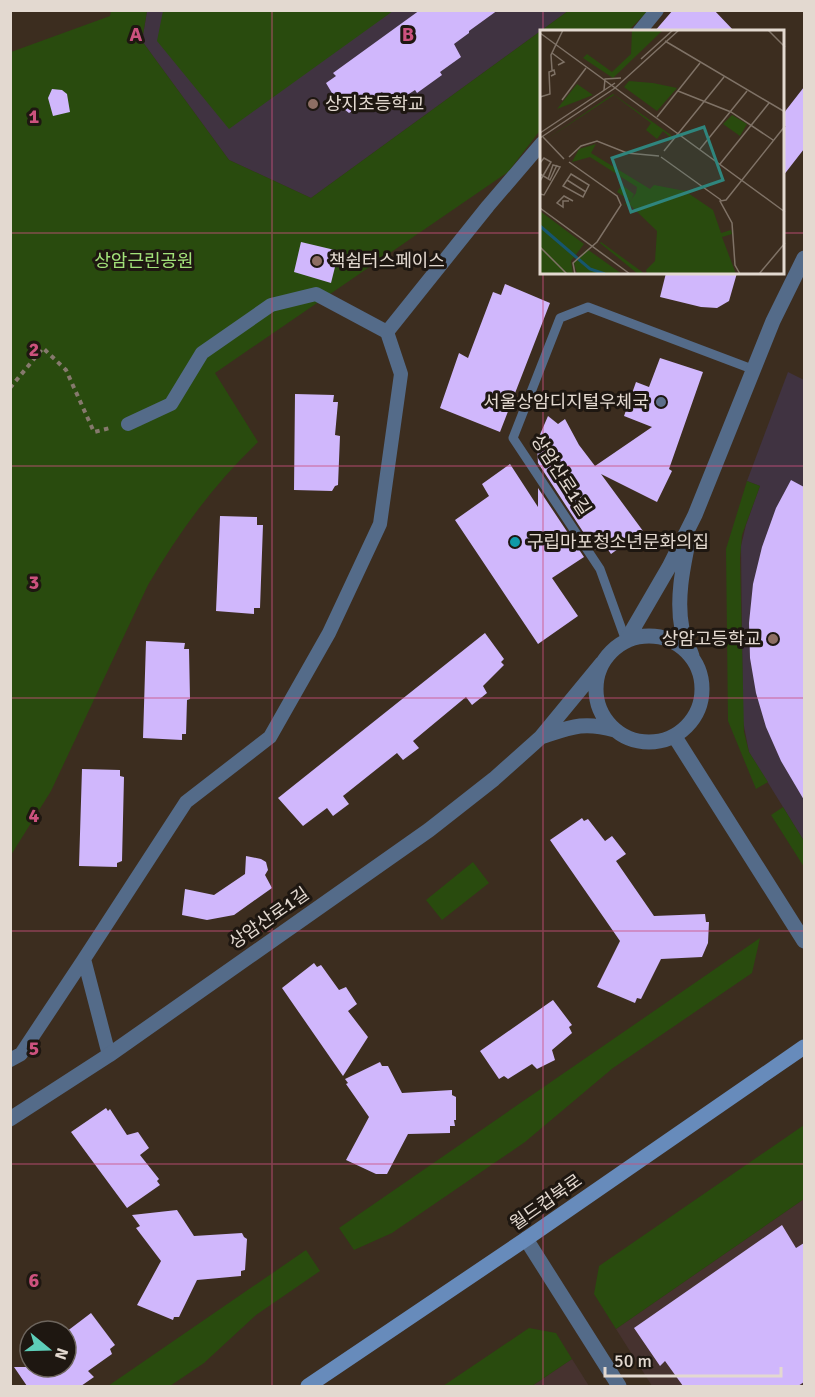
<svg xmlns="http://www.w3.org/2000/svg" width="815" height="1397" font-family="Signika,'Noto Sans KR',sans-serif">
	<style>
		.commercial { fill: #46322f }
		.education { fill: #403341 }
		.green { fill: #294b0e }
		.building { fill: #d0b7fc }
		.lines { fill: none; stroke-linecap: round; stroke-linejoin: round }
		.path { stroke: #86796d; stroke-width: 4; stroke-dasharray: 4.5 4.5; stroke-linecap: butt }
		.service { stroke: #546b89; stroke-width: 9 }
		.pedestrian { stroke: #546b89; stroke-width: 14 }
		.minor { stroke: #546b89; stroke-width: 15 }
		.secondary { stroke: #678bbb; stroke-width: 15 }
		.grid { fill: none; stroke: #cc527e; stroke-width: 1.5; stroke-opacity: 0.55 }
		.education-dot { fill: #8d6e63; stroke: #1e1711; stroke-width: 2 }
		.service-dot { fill: #5c6f8a; stroke: #1e1711; stroke-width: 2 }
		.culture-dot { fill: #0f9aa8; stroke: #1e1711; stroke-width: 2 }
		.labels { text-anchor: middle; stroke-width: 6; stroke-linejoin: round; paint-order: stroke }
		.poi-label { font-size: 18px; fill: #e3d9d0; stroke: #1e1711; text-anchor: start }
		.park-label { font-size: 18px; fill: #a2e279; stroke: #1e1711 }
		.street-label { font-size: 18px; fill: #e3d9d0; stroke: #1e1711 }
		.inset-river { fill: none; stroke: #16566e; stroke-width: 3 }
		.inset-road { fill: none; stroke: #7f7266; stroke-width: 1.5 }
		.view { fill: #2f857d; fill-opacity: 0.15; stroke: #2f857d; stroke-width: 3 }
		.inset-edge { fill: none; stroke: #e3d9d0; stroke-width: 3 }
		.grid-label { font-size: 20px; text-anchor: middle; font-weight: bold; fill: #cc527e; stroke: #1e1711; stroke-width: 6; stroke-linejoin: round; paint-order: stroke }
	</style>
	<rect width="100%" height="100%" fill="#3c2d1f"/>
	<!-- commercial -->
	<path class="commercial" d="M804,1199V1386H652L616,1329Z
		M572,1359L589,1386H532Z"/>
	<!-- education -->
	<path class="education" d="M147,11H568L311,198L229,160L142,41Z
		M788,372L804,380V841L749,752L743,721L741,546L746,525L760,486L747,481Z"/>
	<!-- green -->
	<path class="green" d="M111,11H147L142,41L229,160L311,198L568,11H648L628,31L542,32V128L508,172L215,373L258,442C214,484 179,532 148,585L51,791L11,855V52L110,16Z
		M163,11V10L393,11L229,129L157,41Z
		M747,481L760,486L742,535L740,558L744,732L749,752L768,782L756,789L728,721L726,549Z
		M783,807L804,841V867L771,815Z
		M473,862L489,883L442,920L426,900Z
		M760,938L752,973L613,1068L525,1142L392,1233L354,1250L339,1228Z
		M804,1125V1199L616,1329L594,1294L599,1266Z
		M306,1250L320,1271L256,1315L204,1363L170,1386H108Z
		M529,1328L556,1333L572,1359L532,1386H443Z"/>
	<!-- building -->
	<path class="building" d="M420,10H498L469,31V33L454,44L461,57L440,72L442,75L417,93L415,90L392,105L382,92L349,113L339,105L326,83L336,76L333,73Z
		M673,10H714L735,32H654Z
		M804,87V149L783,176V114Z
		M52,89L62,90L67,94L70,112L53,116L48,98Z
		M301,242L339,251L331,283L294,272Z
		M666,273H737L729,301L717,308L701,307L660,297Z
		M505,284L550,303L500,432L440,408L459,353L468,358L493,292L501,295Z
		M660,358L703,372L669,469L672,471L657,502L601,474L643,531L611,554L604,544L595,550L538,463L537,447L535,446L548,416L558,424L565,419L579,445L595,466L652,427L624,416L636,382L649,387Z
		M295,394L334,395L333,402H338L335,435L340,436L338,485L335,486L332,491L294,490Z
		M510,464L538,507V488L584,557L552,578L578,616L538,644L455,520L489,496L482,484Z
		M791,480L804,487V800L781,761L766,727L756,693L750,658L749,623L753,584L762,547L776,508Z
		M220,516L257,517V525H263L260,608H254V614L216,611Z
		M485,633L504,659L501,662L504,665L483,686L487,693L472,705L466,697L413,741L419,748L403,760L397,753L343,796L349,804L333,816L327,808L303,826L278,798Z
		M146,641L185,643L184,649H189L190,699L187,700L186,734H182V740L143,738Z
		M82,769L120,770V776L124,777L122,861L117,863V867L79,866Z
		M582,818L584,821L588,819L605,841L612,836L626,854L616,861L654,916L705,914L706,922H709L708,943L702,957L661,959L641,999L637,998L635,1003L597,987L620,941L550,840Z
		M246,856L261,859L266,862L268,870L265,875L272,888L234,915L207,920L182,915L185,889L214,895L245,874Z
		M314,963L317,967L321,965L339,990L346,987L357,1004L348,1011L368,1037L343,1076L282,988Z
		M553,1000L572,1025L569,1027L572,1033L552,1050L555,1060L537,1069L532,1064L508,1079L504,1076L499,1079L480,1051Z
		M380,1062L382,1066H388L402,1093L452,1090V1095L456,1097V1120H454L455,1126H450V1133L408,1134L387,1174H376L346,1160L369,1117L346,1084L348,1083L345,1079Z
		M106,1108L108,1111L110,1109L127,1135L138,1132L149,1148L140,1155L159,1179L157,1181L160,1185L127,1208L71,1132Z
		M177,1210L194,1236L242,1233L244,1237L247,1239L245,1270L241,1271V1276L197,1280L179,1317H174L173,1320L137,1305L161,1261L136,1228L140,1226L132,1215Z
		M782,1225L796,1248L804,1243V1382L798,1386H683L665,1361L660,1366L634,1328Z
		M91,1313L115,1345L110,1349L112,1354L88,1371L94,1377L81,1386H27L14,1367H66V1332Z"/>
	<g class="lines">
		<!-- path -->
		<path class="path" d="M10,388L43,348L66,370L94,432L110,428"/>
		<!-- service -->
		<path class="service" d="M626,641L600,569L513,438L560,318L588,307L752,369"/>
		<!-- pedestrian -->
		<path class="pedestrian" d="M639,32L657,10
			M387,332L488,206L542,143
			M109,1055L84,959L186,802L270,737L329,633L380,524L401,374L387,332L316,294L271,305L202,353L171,404L128,424
			M10,1060L21,1054L84,959"/>
		<!-- minor -->
		<path class="minor" d="M689,538C683,567 676,599 682,629C684,638 689,647 692,656
			M596 689a53 53 0 1 1 106 0a53 53 0 1 1-106 0Z
			M626,641L669,567L695,515L773,321L804,258
			M541,737C571,727 583,721 615,730
			M675,737L804,941
			M10,1119L109,1055L429,830L494,779L541,737L602,663
			M526,1239L619,1386"/>
		<!-- secondary -->
		<path class="secondary" d="M308,1386L526,1239L804,1047"/>
	</g>
	<!-- grid -->
	<path class="grid" d="M272,10V1386M543,10V32M10,233H542M784,233H804M543,273V1386M10,466H804M10,698H804M10,931H804M10,1164H804"/>
	<!-- markers -->
	<g class="education-dot">
		<circle cx="313" cy="104" r="6"/>
		<circle cx="317" cy="261" r="6"/>
		<circle cx="773" cy="639" r="6"/>
	</g>
	<circle class="service-dot" cx="661" cy="402" r="6"/>
	<circle class="culture-dot" cx="515" cy="542" r="6"/>
	<g class="labels">
		<!-- poi labels -->
		<g class="poi-label">
			<text x="325" y="110">상지초등학교</text>
			<text x="329" y="267">책쉼터스페이스</text>
			<text x="649" y="408" text-anchor="end">서울상암디지털우체국</text>
			<text x="527" y="548">구립마포청소년문화의집</text>
			<text x="761" y="645" text-anchor="end">상암고등학교</text>
		</g>
		<!-- park labels -->
		<g class="park-label">
			<text x="144" y="267">상암근린공원</text>
		</g>
		<!-- street labels -->
		<g class="street-label">
			<text transform="translate(561 475) rotate(57)" y="6">상암산로1길</text>
			<text transform="translate(269 918) rotate(-35)" y="6">상암산로1길</text>
			<text transform="translate(546 1202) rotate(-35)" y="6">월드컵북로</text>
		</g>
	</g>
	<!-- overview -->
	<g transform="translate(540 30)">
		<rect width="244" height="244" fill="#3c2d1f"/>
		<path d="M92,0H123L73,48L43,28L47,24L72,42L91,24ZM89,51L113,53L137,58L117,81L84,57ZM37,54L53,65L17,79ZM73,64L131,105V108L127,113L130,107L123,101L117,109L106,100L111,93L74,65L7,109ZM192,85L207,94L200,106L183,94ZM56,114L51,123L110,159L114,155L145,161L173,180L181,203L191,200L192,204L182,207L196,244H107L106,240L115,231L117,201L89,174L83,175L91,171L77,162L82,155L94,164L91,170L96,163L97,157L50,127L32,132L39,119ZM0,181L44,214L31,231L33,244H0ZM60,213L61,212L105,244H98ZM47,219L82,244H37L34,233Z" fill="#294b0e"/>
		<path class="inset-river" d="M0,196L50,239L65,244"/>
		<path class="inset-road" d="M228,0L245,17M0,3L245,182M125,11L245,82M12,23L24,32L18,35M101,29L133,0M12,40L11,25L23,0M64,60L65,49L81,48M138,61L191,82L233,110M0,67L10,64L9,42L14,40L15,44L11,46M22,70L46,38M117,87L160,33M0,103L75,53M3,107L24,129M0,108L75,58L139,0M160,119L207,61M124,121L184,47M29,127L41,116L57,111L87,123L119,126M121,127L181,170M29,132L77,166L81,175L57,212L33,233L35,244M0,133L4,128L11,132L0,151M180,134L229,73M0,144L10,150L17,135M31,144L49,155L43,167L23,156ZM27,150L46,162M0,164L4,165L20,137L13,135L8,149M29,171H23V177L17,173L24,166L33,171M0,178L90,244M0,217L27,244M200,244L195,235L192,193L180,171L186,170L245,96M219,244L245,213"/>
		<path class="view" d="M164,97L183,150L91,182L72,128Z"/>
		<rect width="244" height="244" class="inset-edge"/>
	</g>
	<g class="grid-label">
		<text x="136" y="41">A</text>
		<text x="408" y="41">B</text>
		<text x="34" y="123">1</text>
		<text x="34" y="356">2</text>
		<text x="34" y="589">3</text>
		<text x="34" y="822">4</text>
		<text x="34" y="1055">5</text>
		<text x="34" y="1287">6</text>
	</g>
	<!-- border -->
	<rect width="815" height="1397" fill="none" stroke="#e3d9d0" stroke-width="24"/>
	<!-- north arrow -->
	<g transform="translate(48 1349) rotate(109)"><circle r="28" fill="#1e1711" stroke="#6d655d" stroke-width="1.5"/>
	<path d="M0-4.5L10 22L0 15L-10 22Z" fill="#5dceb9"/>
	<text y="-9" font-size="16" font-weight="bold" text-anchor="middle" fill="#e3d9d0">N</text>
	</g>
	<!-- scale -->
	<path d="M605 1367v9h176v-9" fill="none" stroke="#e3d9d0" stroke-width="3"/>
	<text x="614" y="1367" font-size="18" fill="#e3d9d0" stroke="#1e1711" stroke-width="4.5" paint-order="stroke">50 m</text>
</svg>
